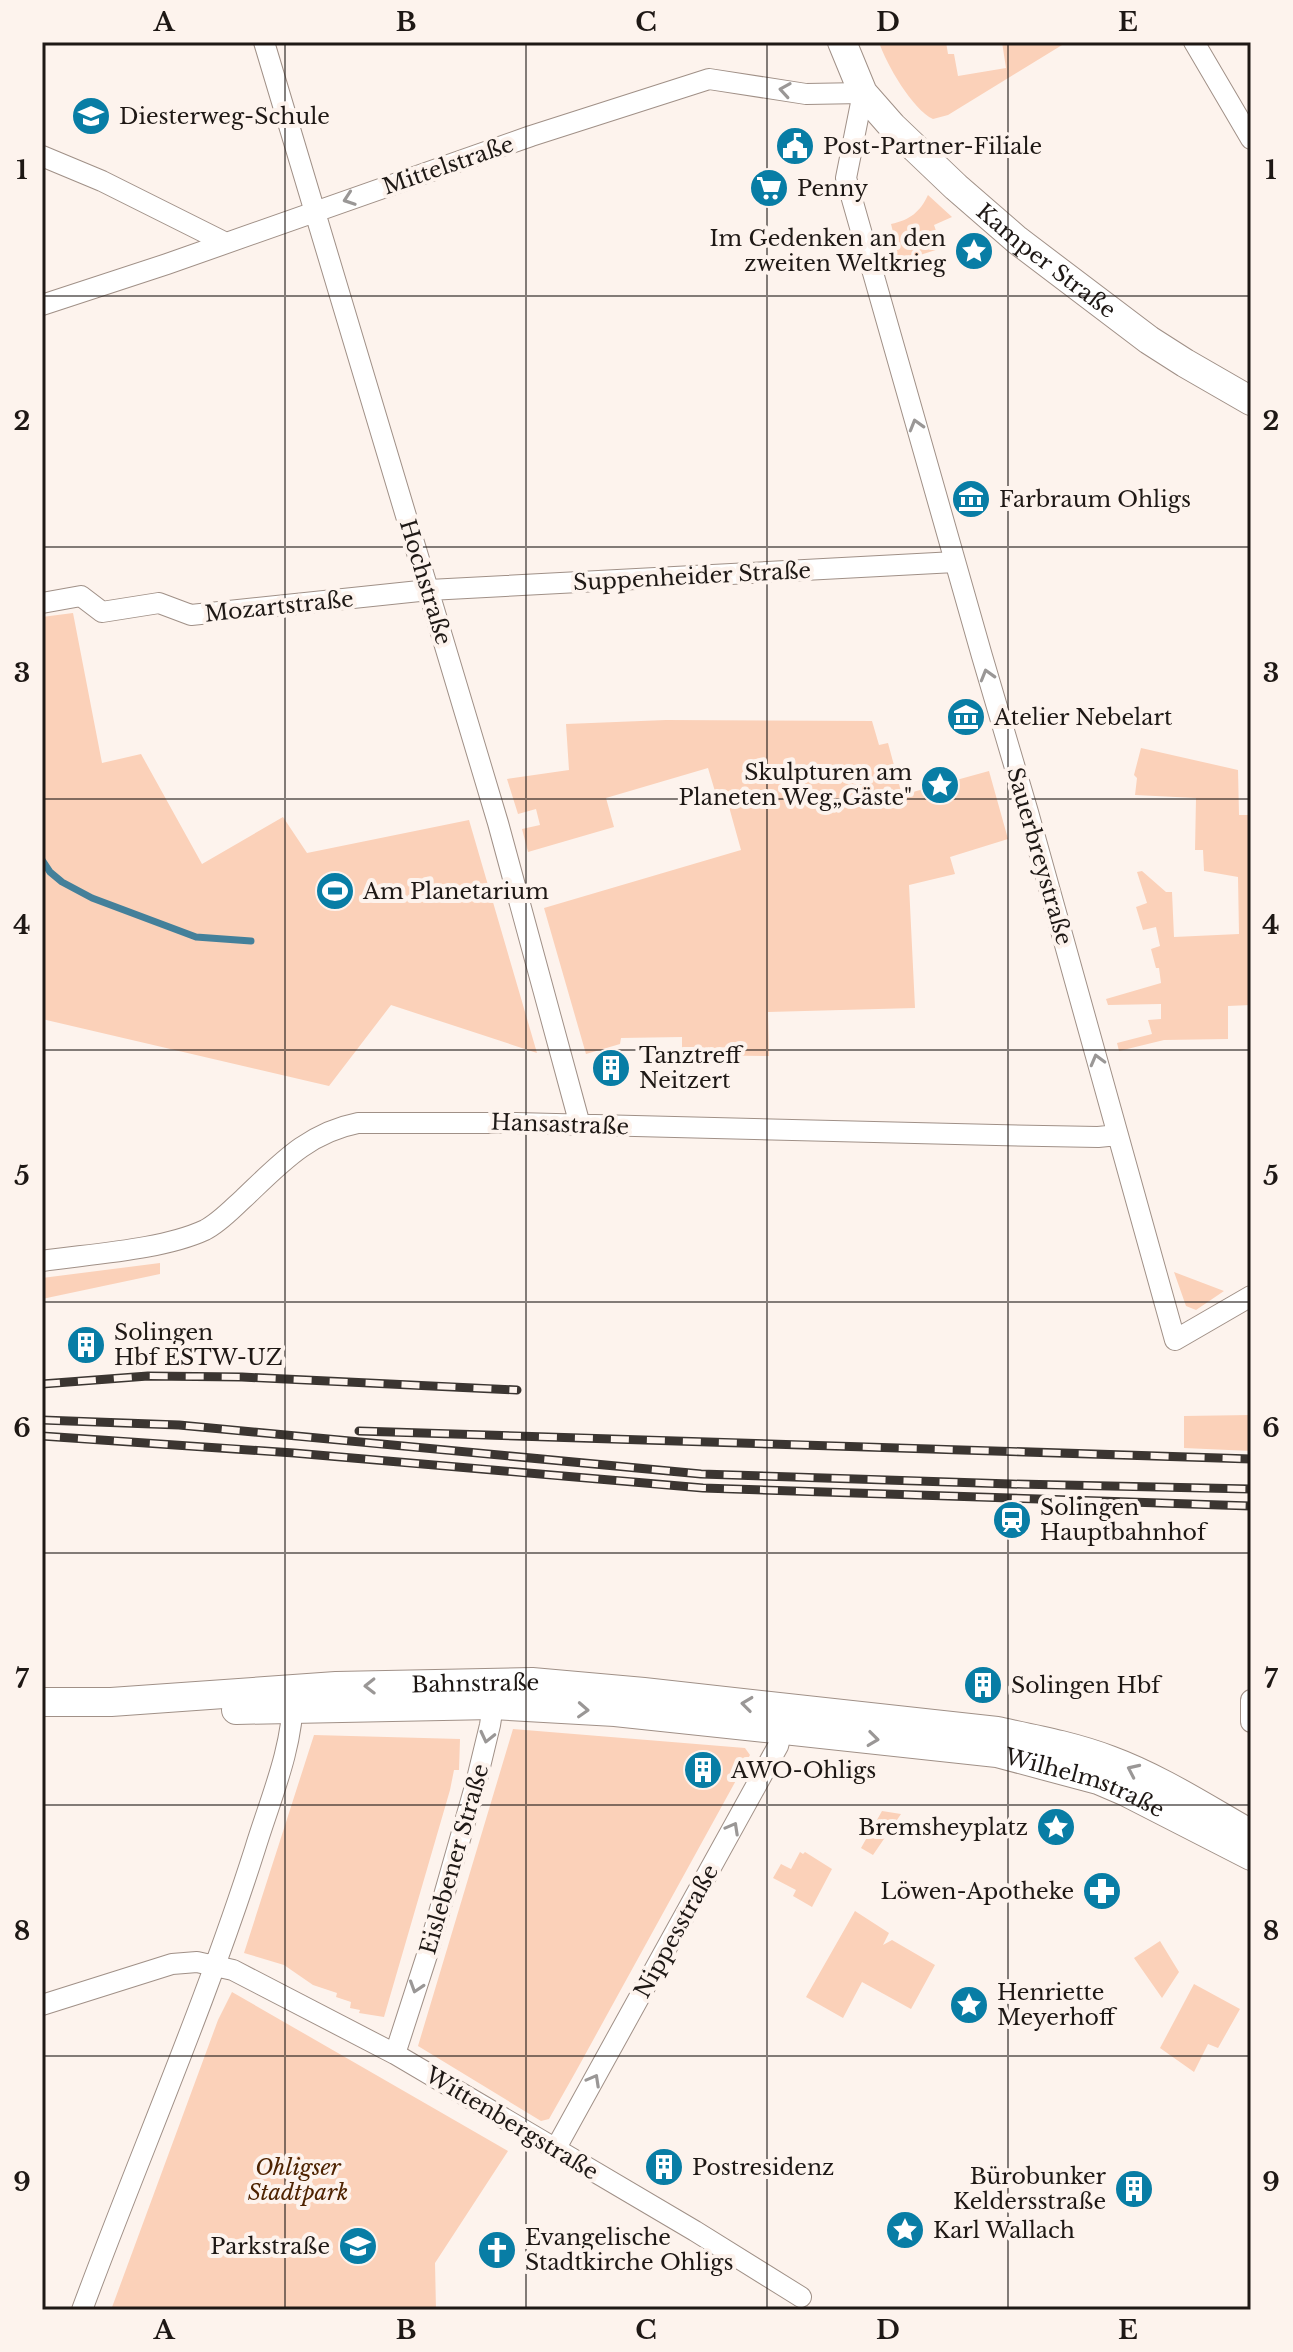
<svg xmlns="http://www.w3.org/2000/svg" width="1293" height="2352" font-family="'Libre Baskerville',serif">
	<style>
		.green { fill: #fbd1b9 }
		.lines { fill: none; stroke-linecap: round; stroke-linejoin: round }
		.stream { stroke: #44809a; stroke-width: 7 }
		.street-casing { stroke: #a09087; stroke-width: 22 }
		.secondary-casing { stroke: #a09087; stroke-width: 30 }
		.street { stroke: #fff; stroke-width: 20 }
		.secondary { stroke: #fff; stroke-width: 28 }
		.rail-casing { stroke: #3b3531; stroke-width: 9 }
		.rail { stroke: #fdf3ed; stroke-width: 6; stroke-dasharray: 18; stroke-linecap: butt }
		.oneway { stroke: #9a9796 }
		.grid { fill: none; stroke: #1e1815; stroke-width: 2; stroke-opacity: 0.55 }
		.labels { text-anchor: middle; stroke-width: 8; stroke-linejoin: round; paint-order: stroke }
		.poi-label { font-size: 22px; fill: #1e1815; stroke: #fdf3ed; text-anchor: start }
		.street-label { font-size: 22px; fill: #1e1815; stroke: #fdf3ed }
		.park-label { font-size: 22px; font-style: italic; fill: #4e2301; stroke: #fdf3ed }
		.neatline { fill: none; stroke: #1e1815; stroke-width: 3 }
		.grid-label { font-size: 26px; text-anchor: middle; font-weight: bold; fill: #1e1815 }
	</style>
	<rect width="100%" height="100%" fill="#fdf3ed"/>
	<!-- green -->
	<path class="green" d="M879,42H946L948,54H954L958,76L1006,68L1002,42H1067L948,115L933,119C913,110 886,64 879,42Z
		M928,195L952,217L934,225L942,248L895,263L889,242L895,240L891,224C910,220 920,212 928,195Z
		M73,613L102,763L141,754L202,864L283,817L307,853L469,820L537,1053L391,1005L329,1086L42,1019V617Z
		M666,720L872,721L879,745L888,743L902,795L989,771L1008,839L950,857L955,874L909,885L915,1008L768,1012L769,1056L682,1055V1037L621,1038L620,1044L586,1054L544,908L741,850L726,796L717,798L708,768L606,798L614,827L528,852L522,829L540,825L536,809L518,814L507,779L569,770L566,724Z
		M1141,748L1238,770L1239,815H1251V1005L1228,1006V1039L1164,1040L1119,1051L1117,1043L1152,1034L1148,1020L1161,1019V1004L1108,1005L1106,999L1161,983L1159,968H1156L1151,949L1160,946L1156,927L1143,930L1136,907L1147,903L1137,872L1142,871L1166,892H1172L1174,937L1239,934L1238,877L1204,871L1203,850H1195L1196,798L1135,795L1137,778L1134,775Z
		M160,1263V1274L42,1299V1278Z
		M1174,1272L1224,1291L1196,1310L1186,1306Z
		M1251,1415V1451L1184,1448V1416Z
		M513,1729L745,1748L750,1755L575,2073L549,2119L541,2121L418,2046Z
		M314,1735L460,1739L459,1770H454L450,1790L384,2017L359,2013L360,2010L350,2008L351,2002L336,1997L337,1993L313,1985L284,1965L244,1953Z
		M882,1811L901,1814L873,1855L861,1848Z
		M800,1852L803,1854L805,1852L832,1869L812,1907L793,1896L796,1890L773,1878L781,1864L791,1869Z
		M855,1911L889,1933L883,1945L892,1940L935,1965L911,2009L862,1982L843,2018L806,1997Z
		M1160,1941L1179,1972L1162,1998L1134,1958Z
		M1194,1984L1240,2009L1218,2048L1208,2044L1194,2072L1160,2048Z
		M232,1992L508,2151L435,2263L436,2310H111L218,2020Z"/>
	<g class="lines">
		<!-- stream -->
		<path class="stream" d="M42,860L50,872L62,882L92,898L196,937L251,941"/>
		<defs>
			<path id="street" d="M264,42L498,823L580,1125
				M1194,42L1251,139
				M42,156L102,181L224,242
				M42,305L167,264L531,136L709,79L806,94L863,93L846,178L982,656L1028,812L1175,1340L1251,1296
				M42,603L81,596L102,612L159,603L191,615L429,590L955,562
				M42,1261C89,1254 162,1250 205,1230C219,1223 231,1210 243,1199C279,1165 307,1133 358,1123H516L996,1135L1098,1137L1118,1135
				M1251,1700V1722
				M42,2005L172,1964L197,1962L233,1970L395,2054L695,2231L801,2297
				M395,2054L427,1955L476,1783L490,1725L493,1705L504,1699
				M556,2148L778,1746L785,1719
				M82,2310C139,2156 205,2006 255,1849C270,1800 293,1748 293,1696"/>
			<g id="secondary">
				<path id="s1" d="M842,42L863,93L892,126L956,187L1017,240L1149,340L1185,363L1251,401"/>
				<path id="s2" d="M42,1702H111L336,1686L532,1682L644,1692L997,1731C1035,1739 1073,1746 1110,1760C1159,1778 1205,1808 1251,1834"/>
				<path id="s3" d="M236,1710L493,1705L615,1712L997,1753L1098,1780L1126,1792L1251,1856"/>
			</g>
		</defs>
		<!-- street casing -->
		<use href="#street" class="street-casing"/>
		<!-- secondary casing -->
		<use href="#secondary" class="secondary-casing"/>
		<!-- street -->
		<use href="#street" class="street"/>
		<!-- secondary -->
		<use href="#secondary" class="secondary"/>
		<defs>
			<path id="rail" d="M42,1384L148,1376L242,1377L517,1390
				M42,1420L179,1425L701,1474L1011,1484L1251,1489
				M359,1431L1251,1459
				M42,1436L294,1453L703,1488L1251,1506"/>
		</defs>
		<!-- rail casing -->
		<use href="#rail" class="rail-casing"/>
		<!-- rail -->
		<use href="#rail" class="rail"/>
	</g>
	<!-- one-way arrows -->
	<defs><path id="oneway-chevron" d="M-2-3.5L2.5 0L-2 3.5" fill="none" stroke-width="1.6" stroke-linecap="round" stroke-linejoin="round" transform="scale(2)"/></defs>
	<g class="oneway">
		<use href="#oneway-chevron" transform="translate(785 90) rotate(-171)"/>
		<use href="#oneway-chevron" transform="translate(349 199) rotate(161)"/>
		<use href="#oneway-chevron" transform="translate(916 425) rotate(-106)"/>
		<use href="#oneway-chevron" transform="translate(987 675) rotate(-106)"/>
		<use href="#oneway-chevron" transform="translate(1097 1060) rotate(-105)"/>
		<use href="#oneway-chevron" transform="translate(370 1686) rotate(179)"/>
		<use href="#oneway-chevron" transform="translate(747 1704) rotate(-173)"/>
		<use href="#oneway-chevron" transform="translate(583 1710) rotate(3)"/>
		<use href="#oneway-chevron" transform="translate(487 1737) rotate(103)"/>
		<use href="#oneway-chevron" transform="translate(873 1739) rotate(7)"/>
		<use href="#oneway-chevron" transform="translate(1133 1770) rotate(-155)"/>
		<use href="#oneway-chevron" transform="translate(733 1828) rotate(-61)"/>
		<use href="#oneway-chevron" transform="translate(416 1987) rotate(108)"/>
		<use href="#oneway-chevron" transform="translate(594 2080) rotate(-61)"/>
	</g>
	<!-- grid -->
	<path class="grid" d="M285,42V2310M526,42V2310M767,42V2310M1008,42V2310M42,296H1251M42,547H1251M42,799H1251M42,1050H1251M42,1302H1251M42,1553H1251M42,1805H1251M42,2056H1251"/>
	<!-- icons -->
	<defs>
		<symbol id="school-disc" viewBox="-11 -11 22 22"><circle r="9.5" fill="#087da5" stroke="#fdf3ed"/><path d="M0-5L7-2L0 1L-7-2ZM-4 1L0 2.5L4 1V4Q0 6-4 4Z" fill="#fff"/></symbol>
		<symbol id="civic-disc" viewBox="-11 -11 22 22"><circle r="9.5" fill="#087da5" stroke="#fdf3ed"/><path d="M-.6-6.5H3V-4.5H.6V-3L4-1V1h2V6H-6V1h2V-1L-.6-3ZM-1.2 2.5V6h2.4V2.5Z" fill="#fff"/></symbol>
		<symbol id="supermarket-disc" viewBox="-11 -11 22 22"><circle r="9.5" fill="#087da5" stroke="#fdf3ed"/><path d="M-6-5.5h2.5l.6 2H6L4.5 2H-2.5L-4.4-4H-6ZM-1.5 3.2a1.3 1.3 0 1 0 .1 0ZM3 3.2a1.3 1.3 0 1 0 .1 0Z" fill="#fff"/></symbol>
		<symbol id="sight-disc" viewBox="-11 -11 22 22"><circle r="9.5" fill="#087da5" stroke="#fdf3ed"/><path d="M0-6L1.8-2.2L6-1.7L2.9 1.2L3.7 5.4L0 3.3L-3.7 5.4L-2.9 1.2L-6-1.7L-1.8-2.2Z" fill="#fff"/></symbol>
		<symbol id="museum-disc" viewBox="-11 -11 22 22"><circle r="9.5" fill="#087da5" stroke="#fdf3ed"/><path d="M0-6L6-3V-2H-6V-3ZM-5-1h2V3h-2ZM-1-1h2V3h-2ZM3-1h2V3H3ZM-6 4H6V6H-6Z" fill="#fff"/></symbol>
		<symbol id="stadium-disc" viewBox="-11 -11 22 22"><circle r="9.5" fill="#087da5" stroke="#fdf3ed"/><path d="M0-5a6.5 5 0 1 0 0 10a6.5 5 0 1 0 0-10ZM-3.5-1.8h7v3.6h-7Z" fill="#fff"/></symbol>
		<symbol id="building-disc" viewBox="-11 -11 22 22"><circle r="9.5" fill="#087da5" stroke="#fdf3ed"/><path d="M-4-6H4V6H1V3H-1V6H-4ZM-2.5-4.3h1.7v1.8h-1.7ZM.8-4.3h1.7v1.8H.8ZM-2.5-1h1.7V.8h-1.7ZM.8-1h1.7V.8H.8Z" fill="#fff"/></symbol>
		<symbol id="station-disc" viewBox="-11 -11 22 22"><circle r="9.5" fill="#087da5" stroke="#fdf3ed"/><path d="M-3-6H3Q5-6 5-4V2Q5 4 3 4L4.5 6H3L1.5 4h-3L-3 6H-4.5L-3 4Q-5 4-5 2V-4Q-5-6-3-6ZM-3.5-4v3h7v-3ZM-3.5 1v1.5H-2V1ZM2 1v1.5H3.5V1Z" fill="#fff"/></symbol>
		<symbol id="pharmacy-disc" viewBox="-11 -11 22 22"><circle r="9.5" fill="#087da5" stroke="#fdf3ed"/><path d="M-2-6h4v4h4v4h-4v4h-4v-4h-4v-4h4Z" fill="#fff"/></symbol>
		<symbol id="church-disc" viewBox="-11 -11 22 22"><circle r="9.5" fill="#087da5" stroke="#fdf3ed"/><path d="M-1.2-6h2.4v3.5h3.3v2.4h-3.3V6h-2.4V-.1h-3.3v-2.4h3.3Z" fill="#fff"/></symbol>
	</defs>
	<g fill-rule="evenodd">
		<use href="#school-disc" x="69" y="94" width="44" height="44"/>
		<use href="#civic-disc" x="773" y="124" width="44" height="44"/>
		<use href="#supermarket-disc" x="747" y="166" width="44" height="44"/>
		<use href="#sight-disc" x="952" y="229" width="44" height="44"/>
		<use href="#museum-disc" x="949" y="477" width="44" height="44"/>
		<use href="#museum-disc" x="944" y="695" width="44" height="44"/>
		<use href="#sight-disc" x="918" y="763" width="44" height="44"/>
		<use href="#stadium-disc" x="313" y="869" width="44" height="44"/>
		<use href="#building-disc" x="589" y="1046" width="44" height="44"/>
		<use href="#building-disc" x="64" y="1323" width="44" height="44"/>
		<use href="#station-disc" x="990" y="1498" width="44" height="44"/>
		<use href="#building-disc" x="961" y="1663" width="44" height="44"/>
		<use href="#building-disc" x="681" y="1748" width="44" height="44"/>
		<use href="#sight-disc" x="1034" y="1805" width="44" height="44"/>
		<use href="#pharmacy-disc" x="1080" y="1869" width="44" height="44"/>
		<use href="#sight-disc" x="947" y="1983" width="44" height="44"/>
		<use href="#building-disc" x="642" y="2145" width="44" height="44"/>
		<use href="#building-disc" x="1112" y="2167" width="44" height="44"/>
		<use href="#sight-disc" x="883" y="2208" width="44" height="44"/>
		<use href="#school-disc" x="336" y="2224" width="44" height="44"/>
		<use href="#church-disc" x="475" y="2228" width="44" height="44"/>
	</g>
	<g class="labels">
		<!-- poi labels -->
		<g class="poi-label">
			<text x="119" y="124">Diesterweg-Schule</text>
			<text x="823" y="154">Post-Partner-Filiale</text>
			<text x="797" y="196">Penny</text>
			<text x="946" y="246" text-anchor="end">Im Gedenken an den<tspan x="946" dy="25">zweiten Weltkrieg</tspan></text>
			<text x="999" y="507">Farbraum Ohligs</text>
			<text x="994" y="725">Atelier Nebelart</text>
			<text x="912" y="780" text-anchor="end">Skulpturen am<tspan x="912" dy="25">Planeten Weg„Gäste"</tspan></text>
			<text x="363" y="899">Am Planetarium</text>
			<text x="639" y="1063">Tanztreff<tspan x="639" dy="25">Neitzert</tspan></text>
			<text x="114" y="1340">Solingen<tspan x="114" dy="25">Hbf ESTW-UZ</tspan></text>
			<text x="1040" y="1515">Solingen<tspan x="1040" dy="25">Hauptbahnhof</tspan></text>
			<text x="1011" y="1693">Solingen Hbf</text>
			<text x="731" y="1778">AWO-Ohligs</text>
			<text x="1028" y="1835" text-anchor="end">Bremsheyplatz</text>
			<text x="1074" y="1899" text-anchor="end">Löwen-Apotheke</text>
			<text x="997" y="2000">Henriette<tspan x="997" dy="25">Meyerhoff</tspan></text>
			<text x="692" y="2175">Postresidenz</text>
			<text x="1106" y="2184" text-anchor="end">Bürobunker<tspan x="1106" dy="25">Keldersstraße</tspan></text>
			<text x="933" y="2238">Karl Wallach</text>
			<text x="525" y="2245">Evangelische<tspan x="525" dy="25">Stadtkirche Ohligs</tspan></text>
			<text x="330" y="2254" text-anchor="end">Parkstraße</text>
		</g>
		<!-- street labels -->
		<g class="street-label">
			<text transform="translate(448 165) rotate(-19)" y="8">Mittelstraße</text>
			<text dy="8" stroke="none"><textPath href="#s1" startOffset="304">Kamper Straße</textPath></text>
			<text transform="translate(692 576) rotate(-3)" y="8">Suppenheider Straße</text>
			<text transform="translate(426 582) rotate(73)" y="8">Hochstraße</text>
			<text transform="translate(279 606) rotate(-6)" y="8">Mozartstraße</text>
			<text transform="translate(1040 856) rotate(74)" y="8">Sauerbreystraße</text>
			<text transform="translate(560 1124) rotate(2)" y="8">Hansastraße</text>
			<text dy="8" stroke="none"><textPath href="#s2" startOffset="434">Bahnstraße</textPath></text>
			<text dy="8" stroke="none"><textPath href="#s3" startOffset="856">Wilhelmstraße</textPath></text>
			<text transform="translate(454 1859) rotate(-74)" y="8">Eislebener Straße</text>
			<text transform="translate(676 1931) rotate(-61)" y="8">Nippesstraße</text>
			<text transform="translate(512 2123) rotate(31)" y="8">Wittenbergstraße</text>
		</g>
		<!-- park labels -->
		<g class="park-label">
			<text x="298" y="2175">Ohligser<tspan x="298" dy="25">Stadtpark</tspan></text>
		</g>
	</g>
	<!-- border -->
	<rect width="1293" height="2352" fill="none" stroke="#fdf3ed" stroke-width="88"/>
	<rect x="44" y="44" width="1205" height="2264" class="neatline"/>
	<g class="grid-label">
		<text x="164" y="31">A</text>
		<text x="406" y="31">B</text>
		<text x="646" y="31">C</text>
		<text x="888" y="31">D</text>
		<text x="1128" y="31">E</text>
		<text x="22" y="179">1</text>
		<text x="1271" y="179">1</text>
		<text x="22" y="430">2</text>
		<text x="1271" y="430">2</text>
		<text x="22" y="682">3</text>
		<text x="1271" y="682">3</text>
		<text x="22" y="934">4</text>
		<text x="1271" y="934">4</text>
		<text x="22" y="1185">5</text>
		<text x="1271" y="1185">5</text>
		<text x="22" y="1437">6</text>
		<text x="1271" y="1437">6</text>
		<text x="22" y="1688">7</text>
		<text x="1271" y="1688">7</text>
		<text x="22" y="1940">8</text>
		<text x="1271" y="1940">8</text>
		<text x="22" y="2191">9</text>
		<text x="1271" y="2191">9</text>
		<text x="164" y="2339">A</text>
		<text x="406" y="2339">B</text>
		<text x="646" y="2339">C</text>
		<text x="888" y="2339">D</text>
		<text x="1128" y="2339">E</text>
	</g>
</svg>
